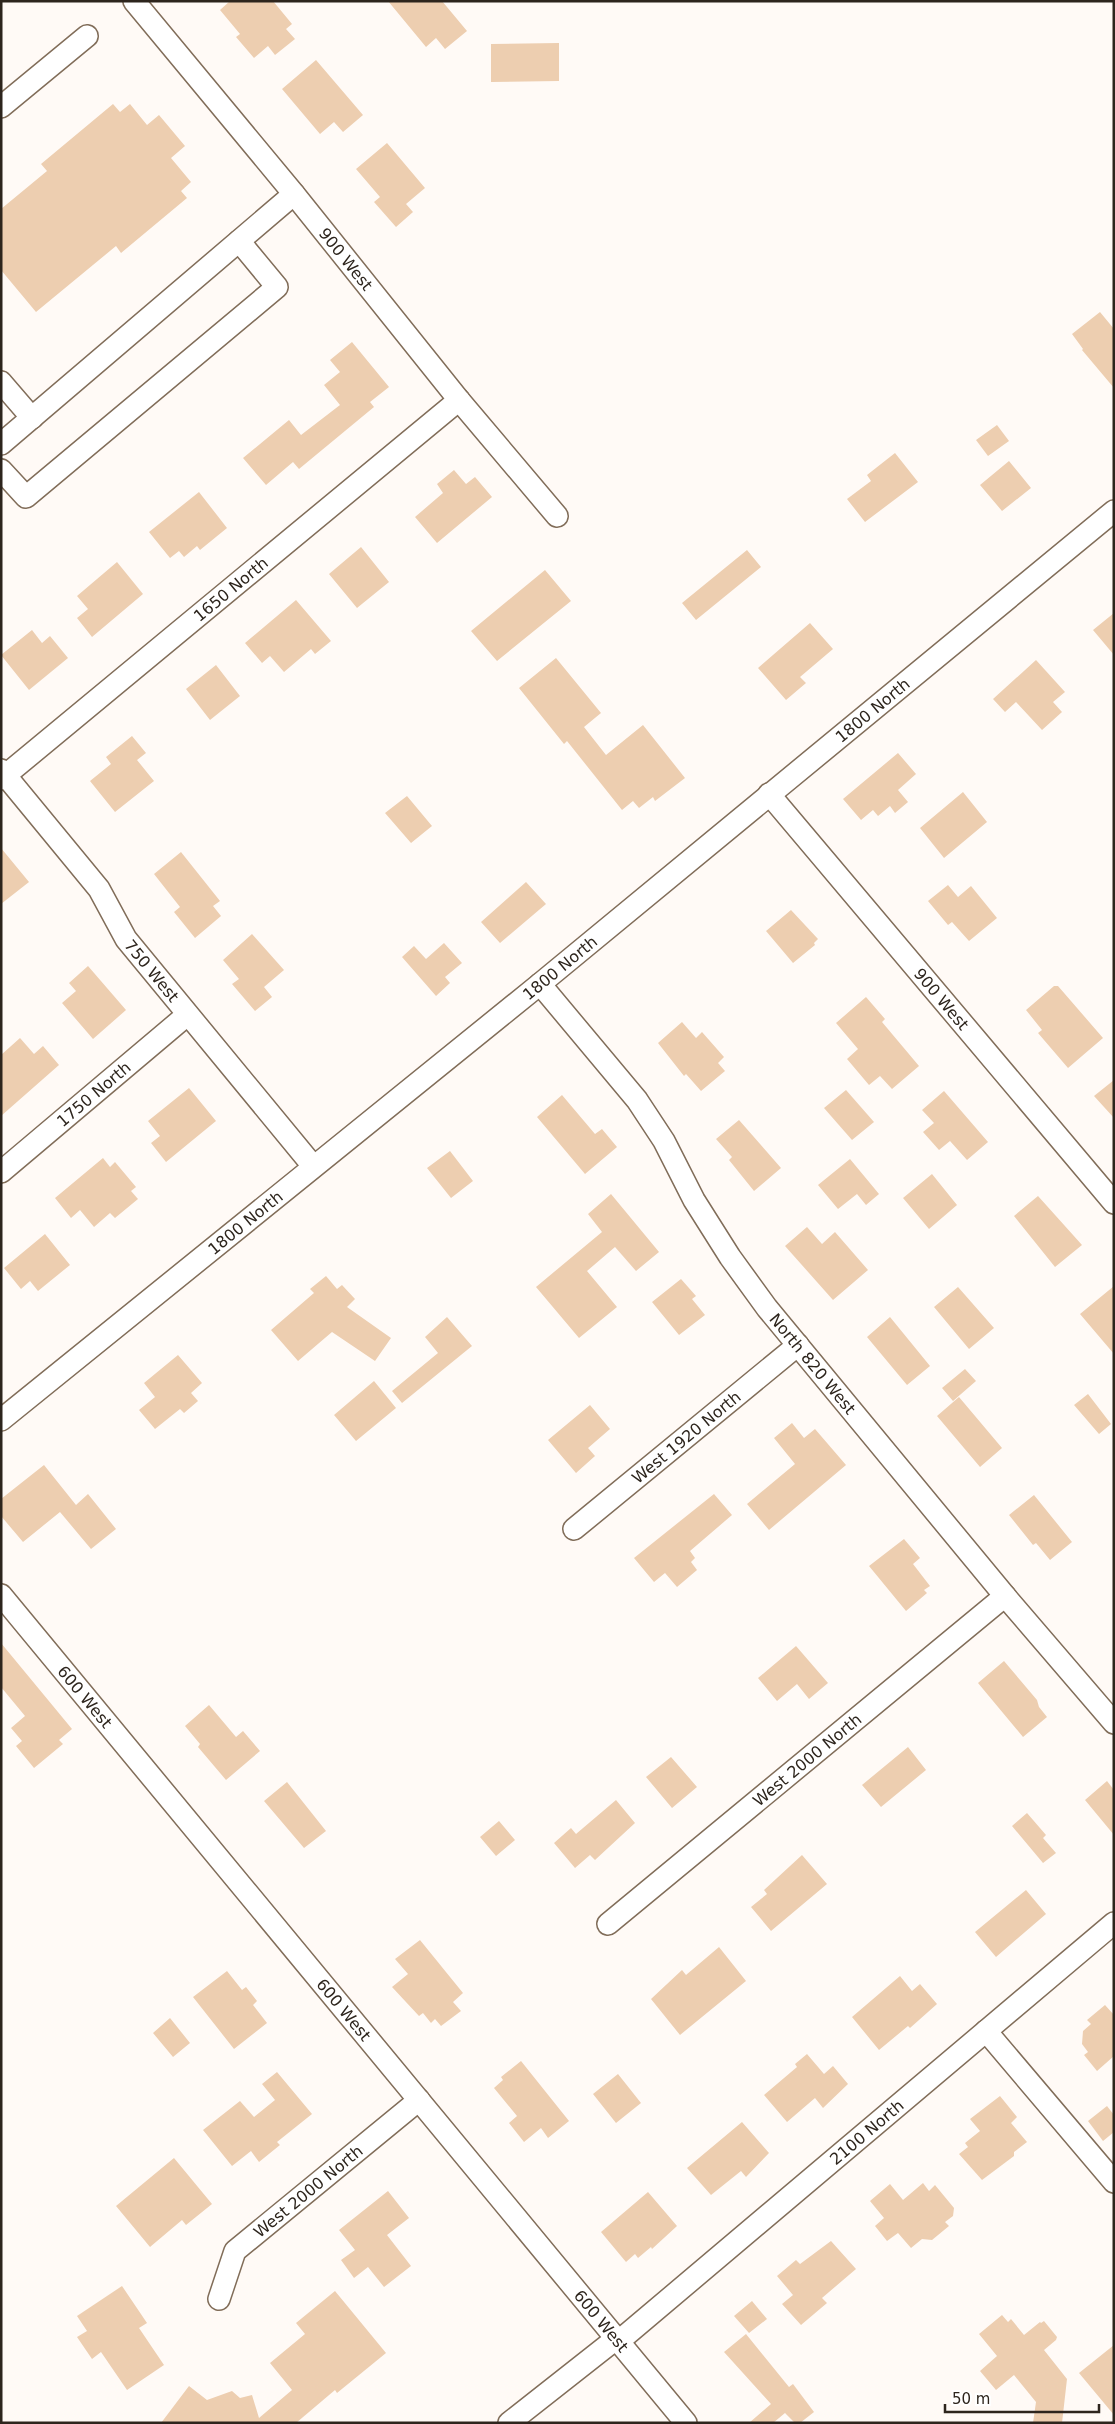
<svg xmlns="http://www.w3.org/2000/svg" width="1115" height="2424" font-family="'DejaVu Sans',sans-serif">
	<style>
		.building { fill: #edceb0 }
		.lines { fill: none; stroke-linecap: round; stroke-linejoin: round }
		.minor-casing { stroke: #816d59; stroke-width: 24 }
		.minor { stroke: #fff; stroke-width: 21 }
		.labels { text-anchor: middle; stroke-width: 4; stroke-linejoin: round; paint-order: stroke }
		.street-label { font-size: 16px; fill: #2d251d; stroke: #fff }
	</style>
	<rect width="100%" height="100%" fill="#fffaf6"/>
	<!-- building -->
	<path class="building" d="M230,1H273L292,24L286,29L295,39L275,55L268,46L254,58L236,37L240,34L220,10Z
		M388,1H442L467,31L445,49L436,38L426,47Z
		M559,43V81L491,82V44Z
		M316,60L363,115L343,132L334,122L320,134L282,89Z
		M113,104L120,112L130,104L147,125L159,115L185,146L171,158L191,182L181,191L187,198L121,253L116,246L36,312L1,270V209L47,171L41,164Z
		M387,143L425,188L406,204L413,212L396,227L374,202L380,197L356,169Z
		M1100,312L1114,329V388L1082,350L1083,349L1072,334Z
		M352,342L389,387L370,402L374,407L299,469L293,462L266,485L243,458L289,420L301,435L340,405L324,385L340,372L330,360Z
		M997,425L1009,441L988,456L976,440Z
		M895,453L918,482L865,522L847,499L871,481L867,475Z
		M1009,461L1031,488L1002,511L980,485Z
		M454,470L466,484L475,477L492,497L437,543L415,517L443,493L437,484Z
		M199,492L227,528L200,550L197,546L184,557L179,551L170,558L149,532Z
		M361,547L389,582L357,608L329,574Z
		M747,550L761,567L696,620L682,603Z
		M117,562L143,594L92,637L77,618L88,609L77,596Z
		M545,570L571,601L497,661L471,631Z
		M296,600L331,641L315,654L311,649L284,672L270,656L262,663L245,643Z
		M1114,613V655L1093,630Z
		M810,623L833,649L800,677L806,683L786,700L758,668Z
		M32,630L42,643L50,636L68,658L29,690L1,655Z
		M556,658L601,713L584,727L606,755L643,725L685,778L655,801L653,797L639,808L633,801L622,810L567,741L564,744L519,688Z
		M1036,660L1065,692L1053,702L1062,712L1042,730L1016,702L1005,712L993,699Z
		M216,665L240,696L210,720L186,689Z
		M132,736L146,753L137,760L154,781L115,812L90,781L111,764L106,757Z
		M898,753L916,774L898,790L908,802L895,813L890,806L878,816L873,810L861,820L843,799Z
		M963,792L987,822L944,858L920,828Z
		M407,796L432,826L411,843L385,813Z
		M1,848L29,882L1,904Z
		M181,852L220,901L213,906L221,916L195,938L174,912L180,907L154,874Z
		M526,882L546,904L500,943L481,922Z
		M948,885L958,897L971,886L997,918L969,941L952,922L948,925L928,901Z
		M791,910L818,939L814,943L815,945L793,963L766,931Z
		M252,934L284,970L264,987L272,997L255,1011L232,984L239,979L223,960Z
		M444,943L462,963L445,977L450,983L436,996L402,957L414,946L426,959Z
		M88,966L126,1010L93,1039L62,1003L76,991L69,983Z
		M1054,986H1058L1103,1038L1068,1068L1038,1033L1042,1030L1026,1010Z
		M866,997L885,1019L882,1022L919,1066L892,1089L880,1076L869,1085L847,1059L858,1049L836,1023Z
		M682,1022L696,1038L702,1032L724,1057L718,1063L725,1071L701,1091L686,1074L684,1076L658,1043Z
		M20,1038L34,1054L43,1046L59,1065L1,1116V1055Z
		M1114,1080V1118L1094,1096Z
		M189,1088L216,1121L166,1162L151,1143L160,1136L148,1121Z
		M846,1090L874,1122L852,1140L824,1108Z
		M944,1091L988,1142L967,1160L950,1141L939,1150L923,1132L934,1123L922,1110Z
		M562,1095L595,1134L602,1129L617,1147L585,1174L537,1117Z
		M739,1120L781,1168L754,1191L729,1160L732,1157L716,1139Z
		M450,1151L473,1181L451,1198L427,1168Z
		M103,1158L110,1167L115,1162L136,1187L131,1191L138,1199L115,1218L110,1213L94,1227L80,1210L71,1218L55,1198Z
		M850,1159L879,1194L866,1205L857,1194L838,1209L818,1185Z
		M932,1174L957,1205L929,1229L903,1198Z
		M611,1194L659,1252L636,1271L615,1247L587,1271L617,1307L579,1338L536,1287L602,1232L588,1214Z
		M1038,1196L1082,1245L1055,1267L1014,1216Z
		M807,1227L822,1244L835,1232L868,1270L833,1300L785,1246Z
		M45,1234L70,1265L38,1291L30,1281L21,1289L4,1268Z
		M326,1276L337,1289L342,1285L355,1299L347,1307L391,1338L375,1361L332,1332L298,1361L271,1330L314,1293L310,1289Z
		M681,1279L696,1296L692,1299L705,1315L679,1335L652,1302Z
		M1114,1286V1354L1080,1314Z
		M958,1287L994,1328L969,1349L934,1307Z
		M447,1317L472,1346L402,1403L392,1391L438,1353L425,1337Z
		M890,1317L930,1366L907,1385L867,1337Z
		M178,1355L202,1383L191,1393L198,1401L184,1413L180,1409L155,1429L139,1410L155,1397L144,1383Z
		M965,1369L976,1381L953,1401L942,1388Z
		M374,1381L396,1408L356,1441L334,1415Z
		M1088,1394L1111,1424L1099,1434L1074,1405Z
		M959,1397L1002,1448L980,1467L937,1416Z
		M590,1405L610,1429L588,1448L595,1456L576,1473L548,1440Z
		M792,1423L804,1438L815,1429L846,1465L769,1530L747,1504L795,1464L774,1438Z
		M44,1465L76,1505L88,1494L116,1529L91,1549L60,1512L23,1542L1,1516V1499Z
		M714,1494L732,1515L690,1551L695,1558L691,1562L697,1570L677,1587L665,1573L654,1582L634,1558Z
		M1034,1495L1072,1542L1050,1560L1036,1543L1033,1545L1009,1515Z
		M904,1539L920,1558L913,1564L930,1586L924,1590L927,1593L906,1611L869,1566Z
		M1,1643L72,1729L59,1740L63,1744L34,1768L16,1746L22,1741L11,1728L25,1716L1,1687Z
		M796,1646L828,1683L809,1699L797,1684L777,1701L758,1678Z
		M1004,1661L1037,1700L1039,1707L1047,1717L1023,1737L978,1683Z
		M209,1705L236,1737L243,1731L260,1751L226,1780L198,1747L200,1744L185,1726Z
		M908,1747L926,1770L881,1807L862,1785Z
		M671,1757L697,1787L672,1808L646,1777Z
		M1107,1781L1114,1790V1835L1085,1800Z
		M287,1782L326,1831L304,1848L264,1801Z
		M616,1800L635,1823L595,1860L590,1855L575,1868L554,1843L571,1828L576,1834Z
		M1027,1813L1046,1835L1043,1838L1056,1853L1043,1863L1012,1826Z
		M499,1821L515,1840L496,1856L480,1837Z
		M802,1855L827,1884L771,1931L751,1907L767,1894L764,1890Z
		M1026,1890L1046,1914L996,1957L975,1932Z
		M420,1940L463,1993L453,2002L461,2011L441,2026L435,2019L431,2023L423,2013L419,2016L392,1987L408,1974L395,1959Z
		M719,1947L746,1981L680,2035L651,1999L682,1970L686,1975Z
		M227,1971L242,1990L246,1987L257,2001L253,2005L267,2023L234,2049L193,1997Z
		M900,1976L912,1991L920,1984L937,2004L910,2028L908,2026L879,2050L852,2017Z
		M1105,2005L1114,2015V2056L1097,2071L1084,2055L1088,2052L1082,2044L1083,2031L1091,2024L1087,2020Z
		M170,2018L190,2043L173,2057L153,2033Z
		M807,2054L824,2074L833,2066L848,2084L823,2108L815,2098L787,2122L764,2095L797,2067L795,2064Z
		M521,2061L569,2121L548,2138L541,2128L524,2142L509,2123L517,2116L494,2088L503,2080L501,2077Z
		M277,2072L312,2114L277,2142L280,2145L259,2162L251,2151L232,2166L203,2130L240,2101L254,2117L275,2100L262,2084Z
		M618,2074L641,2103L616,2123L593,2094Z
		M1000,2096L1017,2117L1011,2123L1027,2142L1014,2152V2156L982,2180L959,2154L968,2147L965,2143L980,2131L970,2119Z
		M1107,2106L1114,2115V2132L1103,2141L1088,2121Z
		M742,2122L769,2153L746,2177L741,2171L711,2195L687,2168Z
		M174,2158L212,2204L186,2225L182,2220L150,2247L116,2206Z
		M923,2183L929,2191L935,2185L954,2208L953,2216L945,2222L949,2226L932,2240L922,2239L911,2248L898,2233L887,2241L875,2226L884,2218L870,2201L890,2184L903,2200Z
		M388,2191L409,2218L387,2235L411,2266L384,2287L368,2267L354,2278L341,2260L355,2250L339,2230Z
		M648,2192L677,2226L652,2249L651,2247L638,2258L635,2254L626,2262L601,2232Z
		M831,2241L856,2269L822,2298L827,2303L801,2325L782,2304L793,2295L777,2276L796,2260L800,2264Z
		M122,2286L147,2323L139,2328L164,2365L127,2390L101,2352L92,2359L77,2337L87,2331L77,2316Z
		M335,2291L386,2353L337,2393L335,2390L296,2423H161L189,2386L207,2400L232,2391L240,2398L252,2395L259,2418L292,2390L270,2363L305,2334L296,2323Z
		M752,2301L767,2319L749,2333L734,2316Z
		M1002,2315L1008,2322L1011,2319L1024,2335L1040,2322L1041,2323L1044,2321L1057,2337L1056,2340L1044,2350L1067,2379L1062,2423H1033L1036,2402L1014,2375L996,2390L980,2371L997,2356L979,2334Z
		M746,2334L789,2387L793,2384L814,2412L800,2423H795L785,2413L773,2423H749L771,2404L724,2352Z
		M1114,2345V2415L1079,2373Z"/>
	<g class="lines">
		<defs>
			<g id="minor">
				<path id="s1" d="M134,1L294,194L459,400L557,516"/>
				<path d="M1,107L87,36"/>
				<path d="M1,382L32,418"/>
				<path d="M1,444L294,194"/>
				<path d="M1,470L26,497L277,287L239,241"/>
				<path id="s2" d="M1,770L99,889L126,939L313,1166"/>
				<path id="s3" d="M1,779L459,400"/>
				<path id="s4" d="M769,794L1114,1203"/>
				<path id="s5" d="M540,984L637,1100L664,1141L694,1200L730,1257L767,1308L1005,1596L1114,1723"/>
				<path id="s6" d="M1,1172L187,1015"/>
				<path id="s7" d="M1,1420L540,984L1114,511"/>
				<path id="s8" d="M574,1529L798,1345"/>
				<path id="s9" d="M1,1595L686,2423"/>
				<path id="s10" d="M608,1924L1005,1596"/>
				<path d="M986,2031L1114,2182"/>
				<path id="s11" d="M219,2299L235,2251L419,2100"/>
				<path id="s12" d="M619,2341L1114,1923"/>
				<path d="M509,2423L617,2338"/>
			</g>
		</defs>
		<!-- minor casing -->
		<use href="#minor" class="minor-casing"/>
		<!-- minor -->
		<use href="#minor" class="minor"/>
	</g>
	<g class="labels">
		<!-- street labels -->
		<g class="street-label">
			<text dy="6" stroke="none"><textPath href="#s1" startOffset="334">900 West</textPath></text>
			<text dy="6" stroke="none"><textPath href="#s3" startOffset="298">1650 North</textPath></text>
			<text dy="6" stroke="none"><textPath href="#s7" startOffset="1124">1800 North</textPath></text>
			<text dy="6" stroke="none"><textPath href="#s7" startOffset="719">1800 North</textPath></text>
			<text dy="6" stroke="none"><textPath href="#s2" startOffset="252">750 West</textPath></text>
			<text dy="6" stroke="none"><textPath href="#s4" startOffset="268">900 West</textPath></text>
			<text dy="6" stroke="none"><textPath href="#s6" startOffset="121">1750 North</textPath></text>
			<text dy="6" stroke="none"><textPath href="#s7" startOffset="314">1800 North</textPath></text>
			<text dy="6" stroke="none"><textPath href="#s5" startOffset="469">North 820 West</textPath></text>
			<text dy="6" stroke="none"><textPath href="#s8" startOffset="145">West 1920 North</textPath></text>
			<text dy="6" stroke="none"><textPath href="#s9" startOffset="132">600 West</textPath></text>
			<text dy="6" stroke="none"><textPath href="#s10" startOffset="258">West 2000 North</textPath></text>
			<text dy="6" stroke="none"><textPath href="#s9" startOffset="538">600 West</textPath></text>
			<text dy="6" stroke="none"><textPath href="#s12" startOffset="324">2100 North</textPath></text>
			<text dy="6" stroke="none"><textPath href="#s11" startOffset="145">West 2000 North</textPath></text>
			<text dy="6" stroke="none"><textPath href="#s9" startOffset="942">600 West</textPath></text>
		</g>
	</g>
	<!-- border -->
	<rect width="1115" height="2424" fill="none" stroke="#2d251d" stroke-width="5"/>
	<!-- scale -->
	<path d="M945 2404v8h154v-8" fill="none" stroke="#2d251d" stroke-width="2.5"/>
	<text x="952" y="2404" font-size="15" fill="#2d251d" stroke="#ffffff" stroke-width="4" paint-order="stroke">50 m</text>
</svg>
